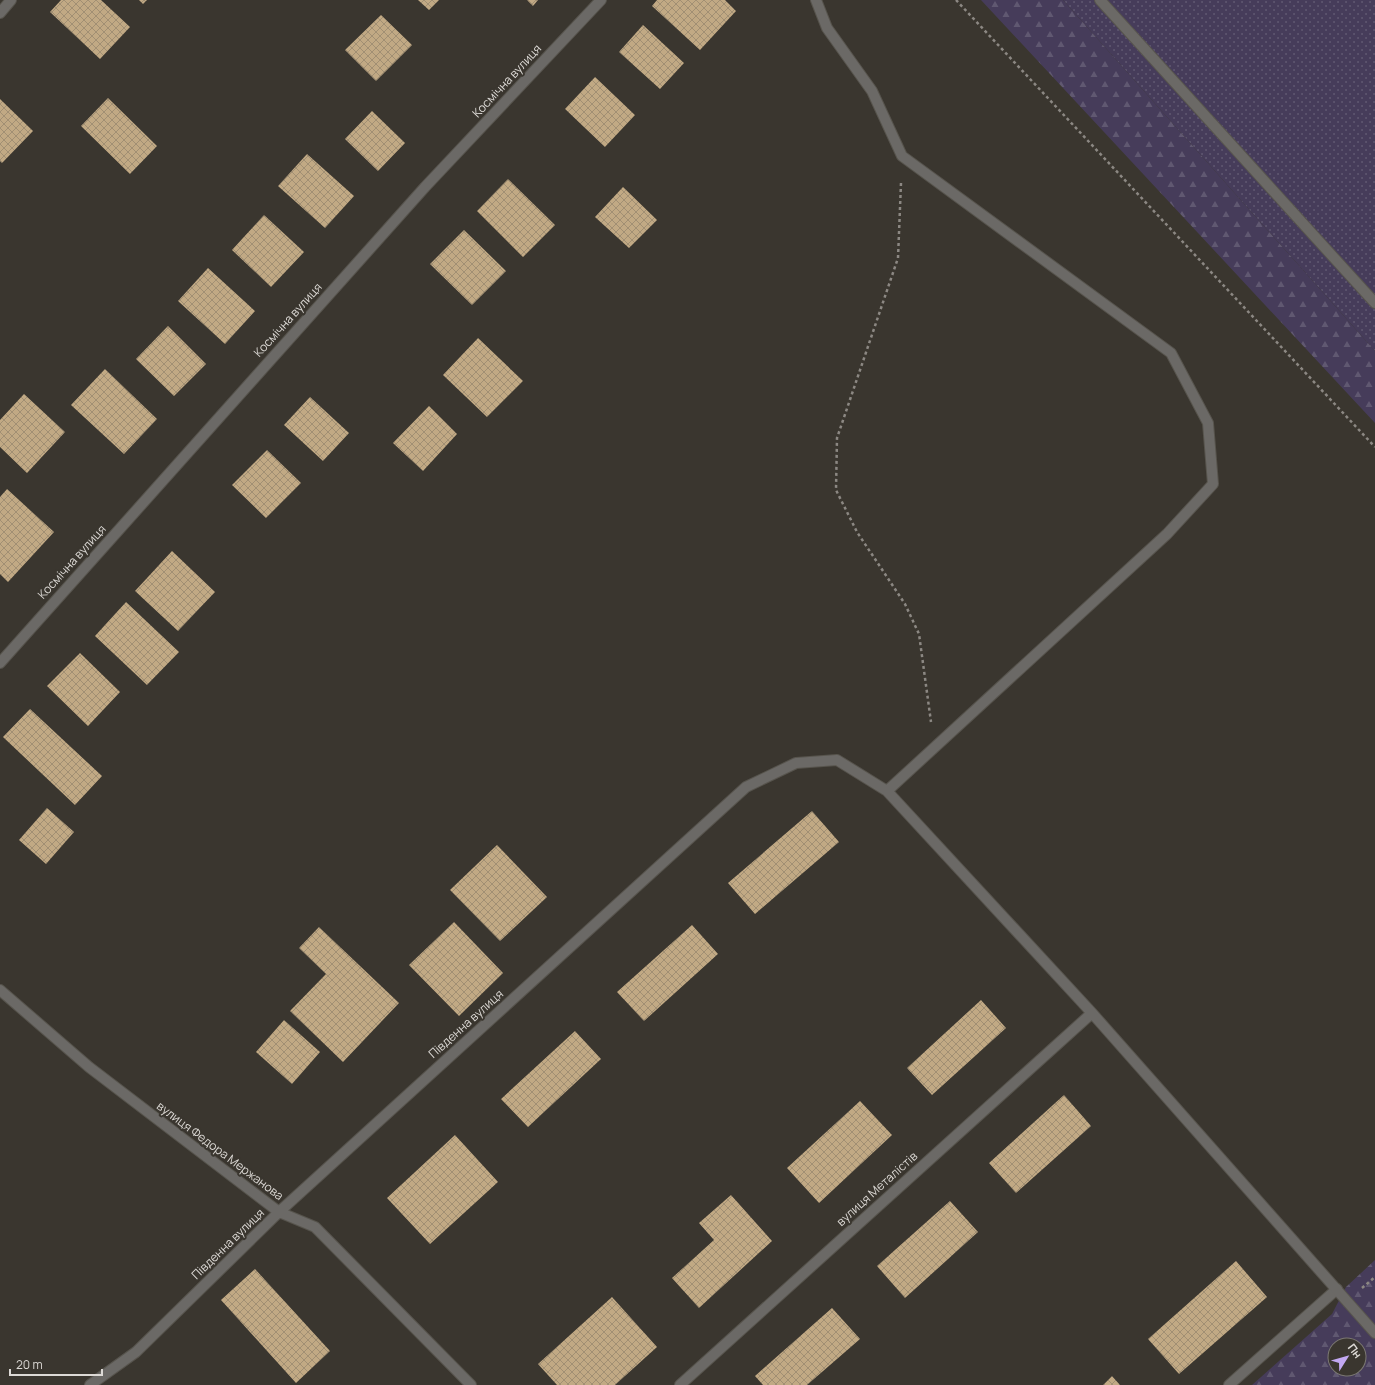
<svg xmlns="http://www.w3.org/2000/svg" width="1375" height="1385" font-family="Manrope,sans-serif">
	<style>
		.grass { fill: url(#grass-dots) }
		.forest { fill: url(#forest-firs); fill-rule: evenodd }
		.building { fill: url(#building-cross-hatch) }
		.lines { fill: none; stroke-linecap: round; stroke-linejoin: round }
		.lane-casing { stroke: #57544d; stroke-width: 12 }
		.street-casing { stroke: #57544d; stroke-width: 12 }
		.path { stroke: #8c8883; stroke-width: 2.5; stroke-dasharray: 3 3; stroke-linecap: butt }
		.lane { stroke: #6b6966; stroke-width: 10 }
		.street { stroke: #6b6966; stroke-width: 10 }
		.labels { text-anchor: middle; stroke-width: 4; stroke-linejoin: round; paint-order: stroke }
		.street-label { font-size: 12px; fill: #dddad6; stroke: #3a362f }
	</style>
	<defs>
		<pattern id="grass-dots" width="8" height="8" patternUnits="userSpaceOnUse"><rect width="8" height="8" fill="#463c5a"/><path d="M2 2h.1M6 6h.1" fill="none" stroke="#605871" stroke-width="1.8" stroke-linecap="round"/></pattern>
		<pattern id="forest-firs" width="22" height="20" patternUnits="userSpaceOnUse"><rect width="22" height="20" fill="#463c5a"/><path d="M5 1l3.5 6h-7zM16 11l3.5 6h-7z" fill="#605871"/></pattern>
		<pattern id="building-cross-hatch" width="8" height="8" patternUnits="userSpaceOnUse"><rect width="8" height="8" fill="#c1a984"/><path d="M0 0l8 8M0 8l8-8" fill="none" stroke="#a18f73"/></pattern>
	</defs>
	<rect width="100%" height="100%" fill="#3a362f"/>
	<!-- grass -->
	<path class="grass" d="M1063,0H1375V351Z"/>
	<!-- forest -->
	<path class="forest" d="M981,0H1063L1375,351V423Z
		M1375,1260V1385H1252L1332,1314L1346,1287ZM1335,1345H1359V1369H1335Z"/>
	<!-- building -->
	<path class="building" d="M61,0H101L130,27L100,59L50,12Z
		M139,0H147L143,4Z
		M418,0H439L429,10Z
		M527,0H538L533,6Z
		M657,0H725L736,11L700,50L652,6Z
		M381,15L412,45L376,81L345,50Z
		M643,25L684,63L660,89L619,52Z
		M595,77L635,115L605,147L565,109Z
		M108,98L157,146L130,174L81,126Z
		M0,99L33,131L2,163L0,161Z
		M372,111L405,143L378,171L345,139Z
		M307,154L354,196L325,228L278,186Z
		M508,179L555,225L523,257L477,211Z
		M623,187L657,220L629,248L595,217Z
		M264,215L304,252L271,287L232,250Z
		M464,230L506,271L472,305L430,264Z
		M208,268L255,311L225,344L178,301Z
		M168,326L206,364L174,396L136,359Z
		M478,338L523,381L487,417L443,375Z
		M105,369L157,419L124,454L71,405Z
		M24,394L65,432L27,473L0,447V420Z
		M310,397L349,433L323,461L284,425Z
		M429,406L457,434L423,471L393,443Z
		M267,450L301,483L266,518L232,485Z
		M7,489L54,532L8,582L0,574V497Z
		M172,551L215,592L178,631L135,591Z
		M126,602L179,652L147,685L95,636Z
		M80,653L120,692L88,726L47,686Z
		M30,709L102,776L75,805L3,737Z
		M47,808L74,832L46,864L19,840Z
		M812,811L839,842L755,914L728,883Z
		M497,845L547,897L500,941L450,890Z
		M454,922L503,973L459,1016L409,965Z
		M692,925L718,954L644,1021L617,992Z
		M319,927L399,1003L343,1062L290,1011L326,974L299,948Z
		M981,1000L1006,1028L932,1095L907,1068Z
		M284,1020L320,1052L292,1084L256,1052Z
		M575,1031L601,1059L528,1127L501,1099Z
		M1064,1095L1091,1126L1016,1193L989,1163Z
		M860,1101L892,1135L819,1203L787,1168Z
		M455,1135L498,1182L430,1244L387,1198Z
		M731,1195L772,1241L699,1308L672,1278L714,1240L699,1223Z
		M950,1201L978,1232L905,1298L877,1266Z
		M1236,1261L1267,1297L1179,1374L1148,1339Z
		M255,1269L330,1351L296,1383L221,1300Z
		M612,1297L657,1347L615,1385H557L538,1364Z
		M832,1308L860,1339L807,1385H763L755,1376Z
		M1112,1376L1120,1385H1103Z"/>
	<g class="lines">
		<defs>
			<path id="lane" d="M1229,1385L1337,1289"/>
			<path id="street" d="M816,0L827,28L872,91L902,156L1171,353L1208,423L1213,484L1167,534L887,791
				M1100,0L1375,303
				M0,13L11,0
				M0,663L425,187L601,0
				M0,990L89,1067L279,1212L315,1227L471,1385
				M90,1385L136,1352L279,1212L746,787L796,763L837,760L887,791L1092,1013L1375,1333
				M680,1385L1092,1013"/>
		</defs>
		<!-- lane casing -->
		<use href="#lane" class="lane-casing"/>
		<!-- street casing -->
		<use href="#street" class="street-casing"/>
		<!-- path -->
		<path class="path" d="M956,0L1375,447
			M901,183L898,258L837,438L836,490L857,532L905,604L919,634L931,722
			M1362,1288L1375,1277"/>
		<!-- lane -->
		<use href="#lane" class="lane"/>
		<!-- street -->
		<use href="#street" class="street"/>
	</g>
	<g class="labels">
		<!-- street labels -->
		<g class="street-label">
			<text transform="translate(507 81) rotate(-47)" y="4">Космічна вулиця</text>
			<text transform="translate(288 320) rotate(-48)" y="4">Космічна вулиця</text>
			<text transform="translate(72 562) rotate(-48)" y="4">Космічна вулиця</text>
			<text transform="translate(466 1024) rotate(-42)" y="4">Південна вулиця</text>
			<text transform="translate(220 1151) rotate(37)" y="4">вулиця Федора Мержанова</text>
			<text transform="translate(877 1189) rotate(-42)" y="4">вулиця Металістів</text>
			<text transform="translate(228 1244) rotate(-44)" y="4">Південна вулиця</text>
		</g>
	</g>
	<!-- north arrow -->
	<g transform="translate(1347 1357) rotate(53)"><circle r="19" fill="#3a362f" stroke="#7b7872"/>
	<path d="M0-3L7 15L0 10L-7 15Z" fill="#c2a8f2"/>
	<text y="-6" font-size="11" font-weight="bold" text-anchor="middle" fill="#dddad6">Пн</text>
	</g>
	<!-- scale -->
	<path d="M10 1369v6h92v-6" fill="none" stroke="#dddad6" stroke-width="2"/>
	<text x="16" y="1369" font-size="12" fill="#dddad6" stroke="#3a362f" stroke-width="3" paint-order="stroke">20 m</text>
</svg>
